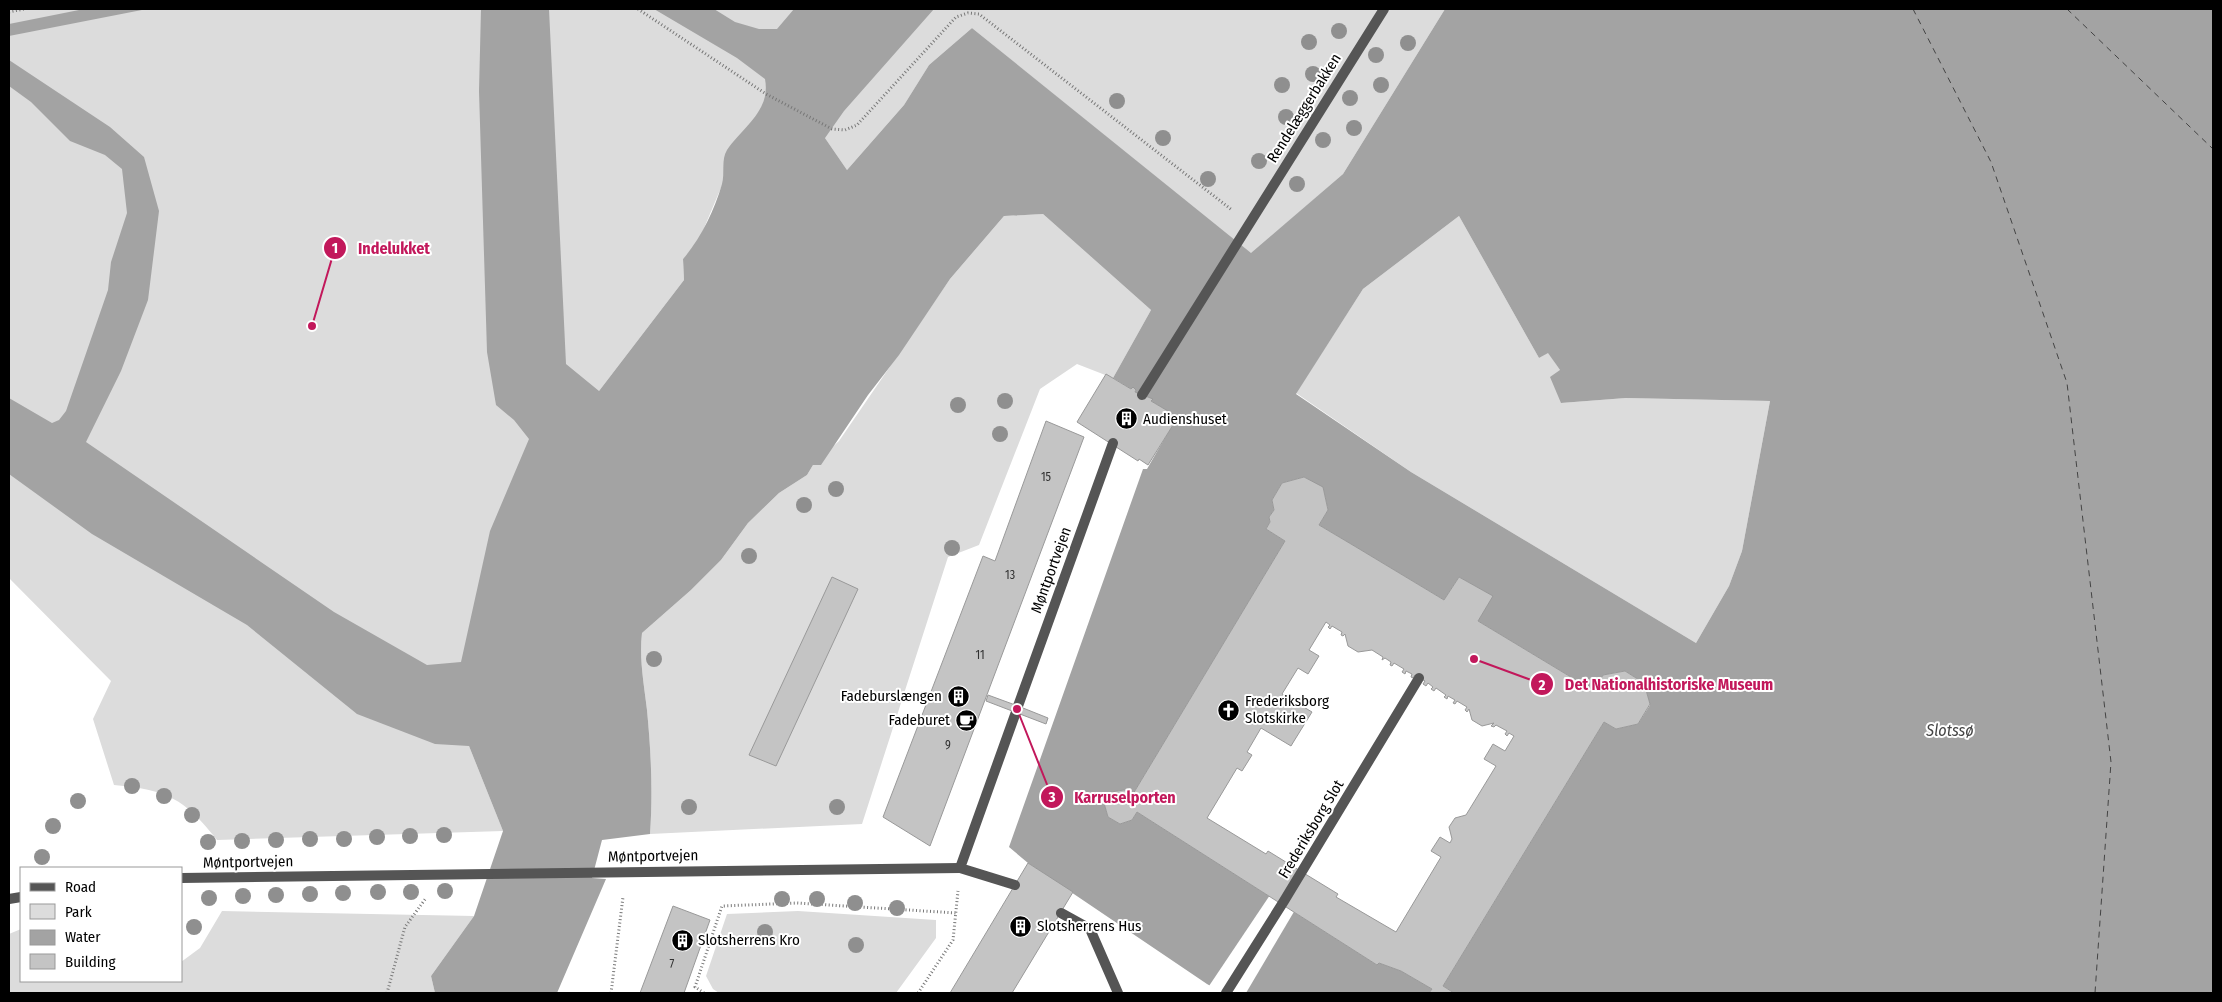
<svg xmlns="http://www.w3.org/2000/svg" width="2222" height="1002" font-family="'Fira Sans Condensed',sans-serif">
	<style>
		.green { fill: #dcdcdc }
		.water { fill: #a3a3a3; fill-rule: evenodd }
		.pier { fill: #fff }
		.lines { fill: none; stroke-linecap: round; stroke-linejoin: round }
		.ferry { stroke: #444; stroke-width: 1; stroke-dasharray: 6 5; stroke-linecap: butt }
		.building { fill: #c4c4c4; stroke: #999; fill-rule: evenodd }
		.path { stroke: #777; stroke-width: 3; stroke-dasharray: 1 2.5; stroke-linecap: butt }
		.service { stroke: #555; stroke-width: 10 }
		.pedestrian { stroke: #555; stroke-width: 10 }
		.minor { stroke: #555; stroke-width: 10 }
		.tree { fill: #8f8f8f }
		.labels { text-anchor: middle; stroke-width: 4; stroke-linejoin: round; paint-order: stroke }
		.number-label { font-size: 12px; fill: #313131 }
		.street-label { font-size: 15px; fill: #000; stroke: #fff }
		.poi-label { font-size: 15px; fill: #000; stroke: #fff; text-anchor: start }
		.water-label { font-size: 16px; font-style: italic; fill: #444; stroke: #fff }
		.leader { fill: none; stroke: #c2185b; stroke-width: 2 }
		.callout-dot { fill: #c2185b; stroke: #fff; stroke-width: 2 }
		.mark-label { font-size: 15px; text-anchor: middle; font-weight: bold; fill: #fff }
		.callout-label { font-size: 16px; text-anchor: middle; font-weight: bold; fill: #c2185b; stroke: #fff; stroke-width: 4; stroke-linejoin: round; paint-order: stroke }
	</style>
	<rect width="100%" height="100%" fill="#fff"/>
	<!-- green -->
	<path class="green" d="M9,9H1445L1343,174L1251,254L972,28L929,65L904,105L847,170L825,138L726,152L723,183L699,240L683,259L684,280L599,391L469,746L503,831L217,840C184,798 167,790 114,785L93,719L111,681L9,578Z
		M1043,214L1151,310L1113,378L1077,364L1040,389L979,545L948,557L862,824L650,834C653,793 651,751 647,710C644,684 639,659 642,633L691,590L721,560L748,523L779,493L807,475L813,465L839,441L950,279L1004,216Z
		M1459,216L1539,358L1548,352L1560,370L1561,403L1626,398L1770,401L1742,551L1729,586L1696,643L1411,472L1296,393L1363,289Z
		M222,911L474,916L431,976L435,993H9V934L21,929V981H181V962L200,948Z
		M798,911L936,920V938L896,993H719L713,989L706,976L727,914Z"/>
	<!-- water -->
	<path class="water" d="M84,9H147L9,36V24Z
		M481,9H549L566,364L599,391L684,280L683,259C701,238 714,211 722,184C725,174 721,159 727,150C743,127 771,111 765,79L737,58L654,9H714L735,22L759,29H777L794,9H934L844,111L825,138L847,170L904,105L929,65L972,28L1251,253L1343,174L1445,9H2213V993H1454L1443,986L1604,722L1616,729L1638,724L1650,705L1644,683L1625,671L1603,675L1594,691L1478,621L1492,596L1459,577L1444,600L1319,525L1328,510L1323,488L1304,477L1282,483L1272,500L1274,510L1269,517L1270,522L1266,529L1285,541L1133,794L1124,790L1111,792L1104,802L1108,817L1120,824L1132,820L1137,812L1377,965L1379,963L1401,971L1432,989L1429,993H1223L1207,984L1028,863L1009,847L1143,469H1147L1177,417L1151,401L1152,399L1135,392L1136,390L1133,388L1131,389L1113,378L1151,310L1043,214L1004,216L950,279L899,355L868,395L821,465H813L807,475L779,493L748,523L721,560L691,590L642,633C639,659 644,684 647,710C651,751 653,793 650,834L602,840L592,878L606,879L557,993H435L431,976L474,916L503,831L469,746L435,744L357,714L247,625L92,534L9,474V398L52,423L59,420L66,411L108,290L111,262L127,213L122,169L105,155L70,141L31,102L9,86V60L110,127L144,157L159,211L148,300L121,371L86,442L334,612L427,665L461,662L490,531L529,439L514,420L496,405L487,352L479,91ZM1459,216L1539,358L1548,353L1560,370L1550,377L1561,403L1626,398L1770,401L1742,551L1729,586L1696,643L1411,472L1296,394L1363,289Z"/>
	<!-- pier -->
	<path class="pier" d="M1270,895L1295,910L1246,993H1222L1209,986Z"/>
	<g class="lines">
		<!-- ferry -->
		<path class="ferry" d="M1913,9L1991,162L2067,383L2111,762L2095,993
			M2067,9L2213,149"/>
	</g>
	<!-- building -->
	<path class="building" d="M1106,374L1131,389L1133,387L1136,390L1135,392L1153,399L1151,401L1178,417L1148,465L1139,459L1138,461L1077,422Z
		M1046,421L1084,437L930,846L883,817L983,556L995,561Z
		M1304,477L1323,487L1328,510L1319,525L1356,547L1444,600L1459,577L1493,596L1478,621L1594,691L1603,675L1625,671L1644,683L1650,704L1638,724L1616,729L1604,722L1443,986L1454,993H1429L1432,989L1401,971L1379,963L1377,965L1137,812L1132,820L1120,824L1108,817L1104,803L1111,792L1124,790L1133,794L1285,541L1266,529L1270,522L1269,517L1274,510L1272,500L1282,483ZM1326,622L1330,625L1328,627L1330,629L1332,626L1342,632L1341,635L1343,636L1345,634L1348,646L1358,652L1372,650L1383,657L1382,660L1385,658L1391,662L1390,665L1392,666L1394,663L1404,669L1402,672L1405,674L1406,671L1412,674L1411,677L1413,678L1415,675L1425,681L1423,684L1426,686L1428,683L1433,687L1431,689L1434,691L1436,688L1446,695L1444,697L1447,699L1448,696L1455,700L1453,703L1455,704L1457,701L1467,707L1465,710L1467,712L1469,709L1472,720L1482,726L1494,723L1491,726L1494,727L1496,725L1507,731L1505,734L1507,736L1509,733L1514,736L1505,751L1493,744L1484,759L1496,766L1466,815L1455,818L1449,827L1452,839L1450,843L1440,837L1431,851L1441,857L1396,932L1336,897L1338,894L1302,872L1268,851L1266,854L1207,818L1237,768L1242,771L1252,755L1247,752L1261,728L1291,746L1294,741L1312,712L1282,694L1298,668L1308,674L1319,656L1309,650Z
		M832,577L858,589L776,766L749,755Z
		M988,695L1018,706L1048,718L1046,724L986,701Z
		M1028,863L1073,892L1012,993H950Z
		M673,906L710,920L684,993H640Z"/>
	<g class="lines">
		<!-- path -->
		<path class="path" d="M638,9L766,94L832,129L845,130L857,125L956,17L968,13L979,14L1232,210
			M9,12L24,9
			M387,993L405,927L426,898
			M611,993L623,897
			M704,993L695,987L722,906L797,903L956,913
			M918,993L953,940L958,891"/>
		<!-- service -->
		<path class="service" d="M1142,395L1384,9
			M1018,706L1113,443
			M1015,885L960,868L1016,712
			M1061,913L1090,929L1118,993
			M1226,993L1284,901L1419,678"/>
		<!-- pedestrian -->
		<path class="pedestrian" d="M181,878L960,868"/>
		<!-- minor -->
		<path class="minor" d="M9,899L21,897"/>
	</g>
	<!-- trees -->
	<g class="tree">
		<circle cx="1339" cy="31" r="8"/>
		<circle cx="1309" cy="42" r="8"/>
		<circle cx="1408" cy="43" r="8"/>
		<circle cx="1376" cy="55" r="8"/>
		<circle cx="1313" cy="74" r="8"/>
		<circle cx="1282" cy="85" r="8"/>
		<circle cx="1381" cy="85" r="8"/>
		<circle cx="1350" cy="98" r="8"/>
		<circle cx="1117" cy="101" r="8"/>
		<circle cx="1286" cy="117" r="8"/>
		<circle cx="1354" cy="128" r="8"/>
		<circle cx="1163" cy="138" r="8"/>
		<circle cx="1323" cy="140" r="8"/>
		<circle cx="1259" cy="161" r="8"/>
		<circle cx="1208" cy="179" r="8"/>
		<circle cx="1297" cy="184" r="8"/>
		<circle cx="1005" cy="401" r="8"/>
		<circle cx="958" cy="405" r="8"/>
		<circle cx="1000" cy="434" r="8"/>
		<circle cx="836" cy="489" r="8"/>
		<circle cx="804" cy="505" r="8"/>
		<circle cx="952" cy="548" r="8"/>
		<circle cx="749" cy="556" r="8"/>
		<circle cx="654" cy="659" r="8"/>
		<circle cx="132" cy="786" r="8"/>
		<circle cx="164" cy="796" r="8"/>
		<circle cx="78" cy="801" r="8"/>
		<circle cx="689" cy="807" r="8"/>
		<circle cx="837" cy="807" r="8"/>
		<circle cx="192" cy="815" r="8"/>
		<circle cx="53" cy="826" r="8"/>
		<circle cx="444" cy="835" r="8"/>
		<circle cx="410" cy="836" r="8"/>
		<circle cx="377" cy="837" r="8"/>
		<circle cx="310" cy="839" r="8"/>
		<circle cx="344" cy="839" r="8"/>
		<circle cx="276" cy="840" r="8"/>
		<circle cx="242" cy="841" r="8"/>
		<circle cx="208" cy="842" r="8"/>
		<circle cx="42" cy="857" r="8"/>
		<circle cx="445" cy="891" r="8"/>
		<circle cx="378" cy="892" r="8"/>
		<circle cx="411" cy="892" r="8"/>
		<circle cx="343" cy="893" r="8"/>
		<circle cx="310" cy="894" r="8"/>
		<circle cx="276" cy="895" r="8"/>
		<circle cx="243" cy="896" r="8"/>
		<circle cx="209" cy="898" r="8"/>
		<circle cx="782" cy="899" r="8"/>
		<circle cx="817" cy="899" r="8"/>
		<circle cx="855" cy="903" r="8"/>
		<circle cx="897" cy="908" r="8"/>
		<circle cx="194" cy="927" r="8"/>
		<circle cx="765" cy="932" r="8"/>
		<circle cx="856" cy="945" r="8"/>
	</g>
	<!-- icons -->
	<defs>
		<symbol id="building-disc" viewBox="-11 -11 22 22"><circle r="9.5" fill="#000" stroke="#fff"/><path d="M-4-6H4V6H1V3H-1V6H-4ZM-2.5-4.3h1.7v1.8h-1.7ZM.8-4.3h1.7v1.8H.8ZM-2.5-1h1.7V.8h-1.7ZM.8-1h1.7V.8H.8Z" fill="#fff"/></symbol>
		<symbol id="church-disc" viewBox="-11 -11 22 22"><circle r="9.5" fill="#000" stroke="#fff"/><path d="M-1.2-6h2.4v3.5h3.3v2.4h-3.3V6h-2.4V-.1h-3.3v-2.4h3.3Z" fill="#fff"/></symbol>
		<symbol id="cafe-disc" viewBox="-11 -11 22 22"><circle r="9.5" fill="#000" stroke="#fff"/><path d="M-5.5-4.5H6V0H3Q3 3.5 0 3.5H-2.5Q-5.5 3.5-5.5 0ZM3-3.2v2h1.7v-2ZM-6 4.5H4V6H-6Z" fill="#fff"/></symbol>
	</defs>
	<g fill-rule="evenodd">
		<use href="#building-disc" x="1114" y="406" width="25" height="25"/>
		<use href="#building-disc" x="946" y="684" width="25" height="25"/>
		<use href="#church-disc" x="1216" y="698" width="25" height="25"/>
		<use href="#cafe-disc" x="954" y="708" width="25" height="25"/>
		<use href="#building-disc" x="1008" y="914" width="25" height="25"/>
		<use href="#building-disc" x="670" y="928" width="25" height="25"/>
	</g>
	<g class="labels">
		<!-- number labels -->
		<g class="number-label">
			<text x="1046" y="481">15</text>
			<text x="1010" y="579">13</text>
			<text x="980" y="659">11</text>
			<text x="948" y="749">9</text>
			<text x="672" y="968">7</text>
		</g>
		<!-- street labels -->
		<g class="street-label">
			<text transform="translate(1304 108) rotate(-58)" y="5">Rendelæggerbakken</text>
			<text transform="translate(1051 570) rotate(-70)" y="5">Møntportvejen</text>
			<text transform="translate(1311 829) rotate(-59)" y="5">Frederiksborg Slot</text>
			<text transform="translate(653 856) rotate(-1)" y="5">Møntportvejen</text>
			<text transform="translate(248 862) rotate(-1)" y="5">Møntportvejen</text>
		</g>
		<!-- poi labels -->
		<g class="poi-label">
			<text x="1143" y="424">Audienshuset</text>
			<text x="942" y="701" text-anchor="end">Fadeburslængen</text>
			<text x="1245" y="706">Frederiksborg<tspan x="1245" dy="17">Slotskirke</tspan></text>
			<text x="950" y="725" text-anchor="end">Fadeburet</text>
			<text x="1037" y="931">Slotsherrens Hus</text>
			<text x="698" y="945">Slotsherrens Kro</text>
		</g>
		<!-- water labels -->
		<g class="water-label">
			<text x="1950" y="736">Slotssø</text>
		</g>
	</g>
	<!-- callouts -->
	<path class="leader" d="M312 326L335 248M1474 659L1542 684M1017 709L1052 797"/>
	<g class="callout-dot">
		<circle cx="312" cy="326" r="5"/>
		<circle cx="1474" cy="659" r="5"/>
		<circle cx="1017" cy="709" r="5"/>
		<circle cx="335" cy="248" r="12"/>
		<circle cx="1542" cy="684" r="12"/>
		<circle cx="1052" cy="797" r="12"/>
	</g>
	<g class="mark-label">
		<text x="335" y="253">1</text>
		<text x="1542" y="690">2</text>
		<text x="1052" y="802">3</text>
	</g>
	<g class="callout-label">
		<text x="394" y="254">Indelukket</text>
		<text x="1669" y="690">Det Nationalhistoriske Museum</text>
		<text x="1125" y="803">Karruselporten</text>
	</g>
	<!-- border -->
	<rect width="2222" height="1002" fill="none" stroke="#000000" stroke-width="20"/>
	<!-- legend -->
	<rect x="20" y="867" width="162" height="115" fill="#ffffff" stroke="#999999"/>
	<rect x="30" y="883" width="25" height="8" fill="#555555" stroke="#999999"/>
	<text x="65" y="892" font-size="15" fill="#000000">Road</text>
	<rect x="30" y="904" width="25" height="15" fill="#dcdcdc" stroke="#999999"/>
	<text x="65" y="917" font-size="15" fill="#000000">Park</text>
	<rect x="30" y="930" width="25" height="15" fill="#a3a3a3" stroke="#999999"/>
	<text x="65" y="942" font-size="15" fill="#000000">Water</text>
	<rect x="30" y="954" width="25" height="15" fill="#c4c4c4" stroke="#999999"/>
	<text x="65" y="967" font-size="15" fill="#000000">Building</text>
</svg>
